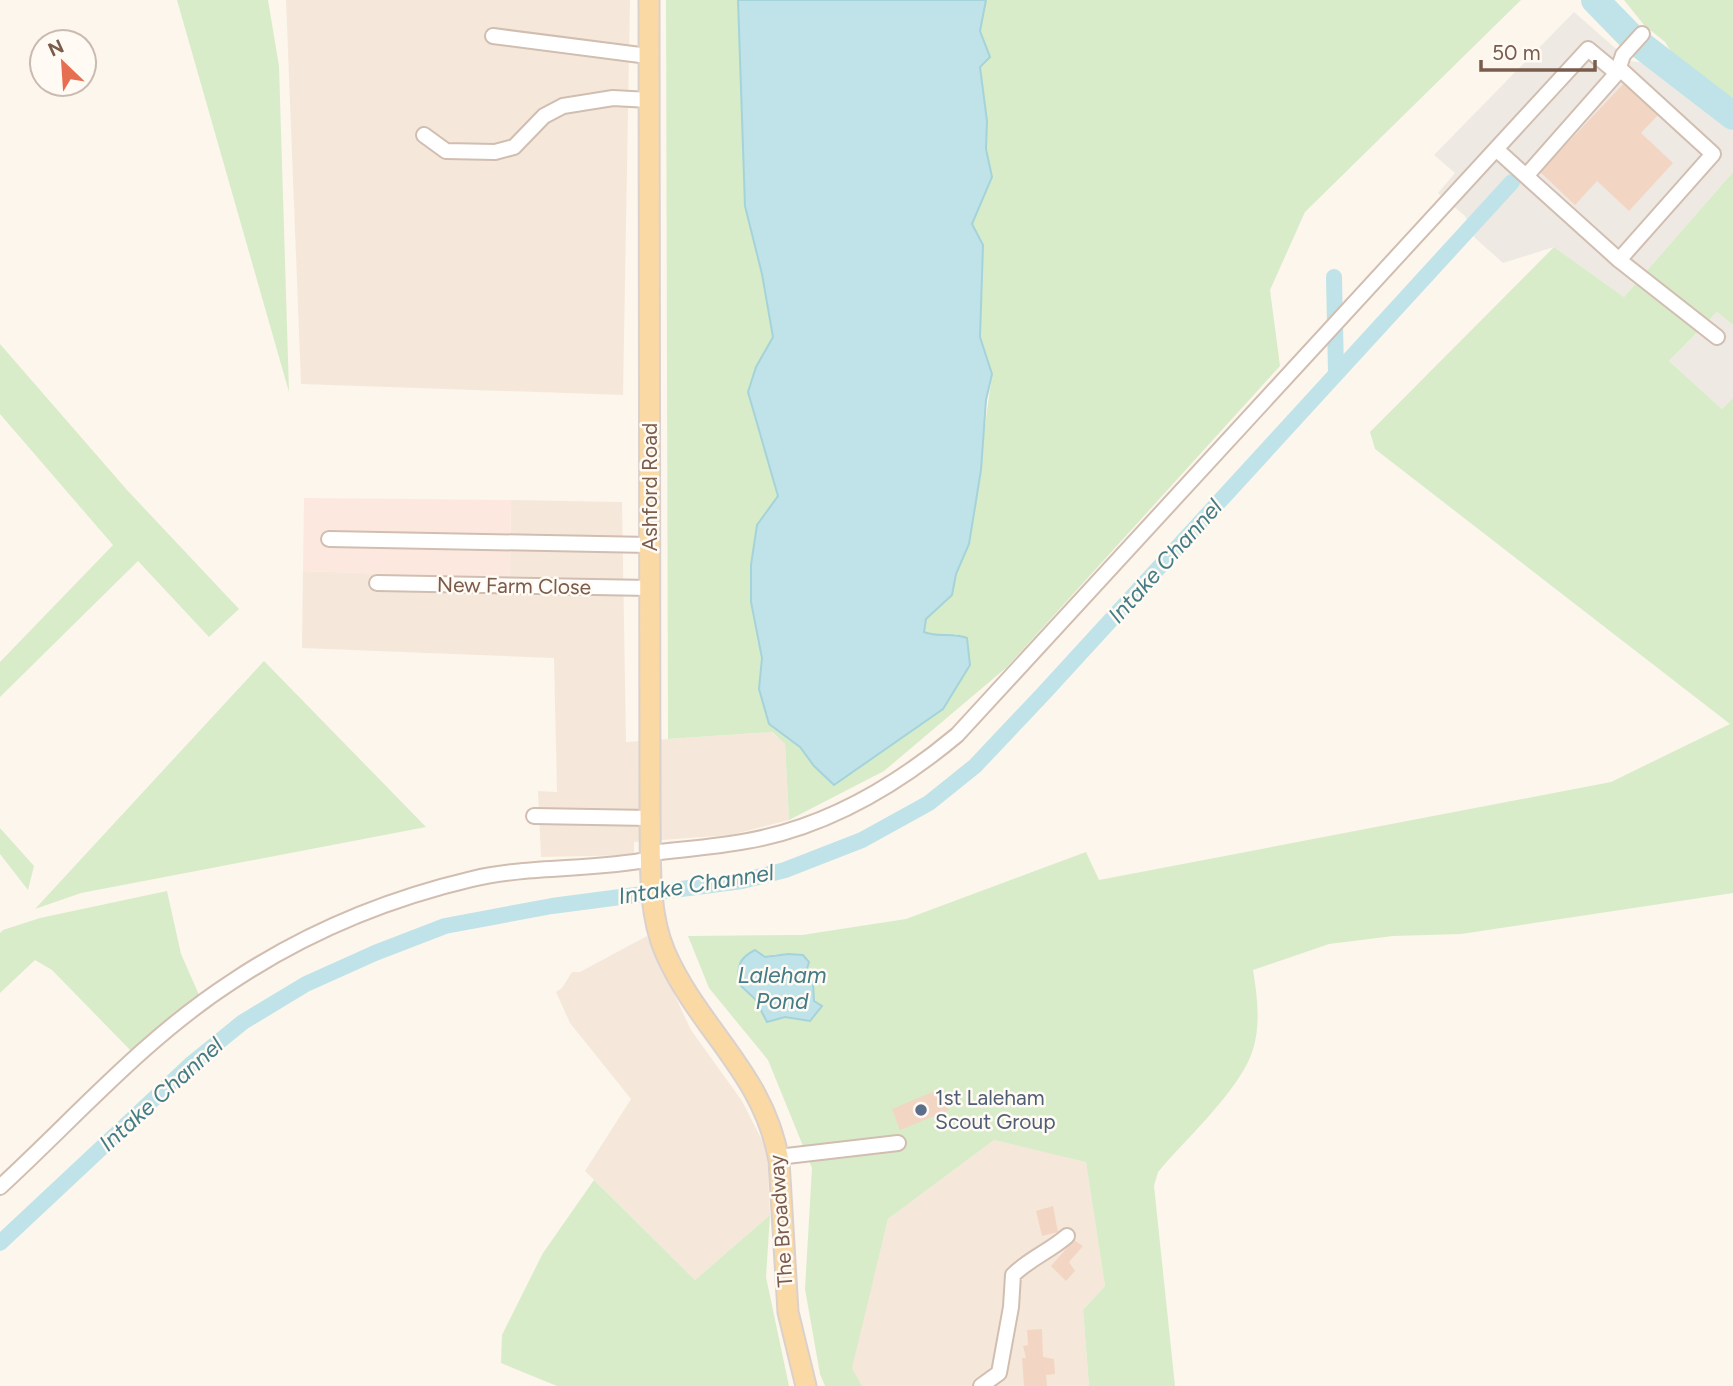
<svg xmlns="http://www.w3.org/2000/svg" width="1733" height="1386" font-family="Figtree,sans-serif">
	<style>
		.residential { fill: #f5e8da }
		.commercial { fill: #fde8e0 }
		.industrial { fill: #efe9e4 }
		.green { fill: #d8ecc9; fill-rule: evenodd }
		.water { fill: #bfe3e8; stroke: #a5d3da; stroke-width: 2 }
		.lines { fill: none; stroke-linecap: round; stroke-linejoin: round }
		.canal { stroke: #bfe3e8; stroke-width: 16 }
		.river { stroke: #bfe3e8; stroke-width: 28 }
		.building { fill: #f3d5c3 }
		.minor-casing { stroke: #d1beb0; stroke-width: 18 }
		.major-casing { stroke: #dad1cd; stroke-width: 23 }
		.minor { stroke: #fff; stroke-width: 14 }
		.major { stroke: #fbd9a5; stroke-width: 19 }
		.service-dot { fill: #5c6f8a; stroke: #fffaf3; stroke-width: 2.5 }
		.labels { text-anchor: middle; stroke-width: 5; stroke-linejoin: round; paint-order: stroke }
		.street-label { font-size: 21px; fill: #7a5c4d; stroke: #fffaf3 }
		.service-label { font-size: 21px; fill: #4e5e75; stroke: #fffaf3; text-anchor: start }
		.water-label { font-size: 23px; font-style: italic; fill: #437c86; stroke: #fffaf3 }
	</style>
	<rect width="100%" height="100%" fill="#fdf6ec"/>
	<!-- residential -->
	<path class="residential" d="M286,0H630L623,395L301,384Z
		M511,500L622,502L626,742L771,732L785,744L789,820L731,835L634,842V855L541,857L538,791L557,792L554,658L302,648L303,571L510,578Z
		M647,936L691,1030L742,1101L767,1150L770,1215L695,1280L585,1171L631,1099L570,1023L556,992L562,988L572,972H580Z
		M994,1140L1086,1161L1105,1286L1083,1310L1089,1386H862L851,1368L888,1219Z"/>
	<!-- commercial -->
	<path class="commercial" d="M304,498L511,500L510,578L303,571Z"/>
	<!-- industrial -->
	<path class="industrial" d="M1574,12L1630,61L1646,63L1733,131V172L1624,297L1554,247L1503,263L1475,238L1465,216L1438,193L1455,173L1434,155Z
		M1717,312L1733,325V398L1722,409L1669,361Z"/>
	<!-- green -->
	<path class="green" d="M177,0H268L279,66L289,392Z
		M666,0H738L745,206L762,274L773,337L756,367L778,496L757,525L751,602L762,658L759,689L769,724L800,747L814,766L834,784L943,709L958,634L938,637L924,633L926,619L952,595L956,574L969,544L992,374L980,337L983,245L972,224L992,177L986,149L987,121L980,67L990,57L980,31L986,0H1521L1305,212L1270,290L1280,366L1007,667L884,771L789,820L785,744L772,732L668,739Z
		M1624,0H1733V108L1679,64L1665,42L1644,25Z
		M1733,172V325L1717,312L1669,361L1722,409L1733,398V893L1461,934L1393,936L1329,944L1253,970C1258,1000 1262,1034 1248,1062C1229,1100 1186,1139 1158,1172L1154,1186L1175,1386H1089L1083,1310L1105,1286L1086,1162L994,1140L888,1219L852,1368L862,1386H825L820,1374L805,1289L812,1168L768,1060L709,988L688,936L802,935L906,919L1086,852L1099,880L1611,782L1730,724L1375,449L1370,432L1554,247L1624,297ZM776,954C811,975 819,978 809,1021L785,1017L768,1022L755,999L738,983L765,957Z
		M0,344L127,490L239,609L209,637L138,561L0,697V662L113,545L0,414Z
		M264,661L426,827L81,893L35,909Z
		M0,828L34,866L28,890L0,854Z
		M167,891L181,954L200,997L134,1054L52,970L35,960L0,993V933L3,930L40,918Z
		M594,1180L695,1280L770,1215L766,1277L789,1386H557L501,1363L502,1335L543,1253Z"/>
	<!-- water -->
	<path class="water" d="M738,0H986L980,31L990,57L980,67L987,121L986,149L992,177L972,224L983,245L980,337L992,374L986,400L981,470L969,544L956,574L952,595L926,619L924,632C938,638 953,632 967,638L970,665L943,709L834,785L814,766L800,747L769,724L759,689L762,658L751,602V565L757,525L778,496L748,392L756,367L773,337L762,274L745,206Z
		M755,950L765,957L788,954L803,955L809,962L806,972L813,983L814,1001L822,1006L810,1021L785,1017L767,1022L755,999L738,983C738,965 739,958 755,950Z"/>
	<g class="lines">
		<!-- canal -->
		<path class="canal" d="M1334,277L1336,372
			M0,1243L190,1065L243,1022L306,984L375,953L445,926L552,906L742,881L785,870L862,840L929,803L975,766L1044,693L1512,182"/>
		<!-- river -->
		<path class="river" d="M1595,0L1634,40
			M1637,42L1733,116"/>
	</g>
	<!-- building -->
	<path class="building" d="M1626,81L1660,113L1641,133L1673,163L1629,211L1597,181L1575,205L1540,172Z
		M940,1089L949,1110L900,1130L892,1109Z
		M1053,1206L1058,1232L1042,1236L1036,1211Z
		M1074,1240L1083,1246L1069,1262L1075,1271L1066,1281L1051,1266Z
		M1042,1329L1043,1357L1054,1359L1055,1374L1046,1375L1047,1386H1024L1022,1358H1026L1023,1346L1028,1345L1027,1330Z"/>
	<g class="lines">
		<defs>
			<path id="minor" d="M493,36L648,56
				M1619,68L1713,154L1619,260
				M424,135L446,151L495,152L514,147L544,116L563,106L613,98L649,100
				M1496,149L1619,260L1717,337
				M1526,176L1617,73L1623,55L1642,34
				M329,539L650,545
				M377,583L651,588
				M534,816L650,818
				M651,853C683,849 716,847 747,841C827,827 896,786 957,735L1588,49L1617,73
				M778,1157L898,1143
				M0,1187C75,1118 144,1039 230,983C303,934 387,899 472,879C531,865 592,871 651,859
				M981,1386L999,1373L1011,1307L1013,1275C1029,1259 1050,1251 1067,1236"/>
			<path id="major" d="M649,0L650,814C651,858 647,910 665,952C699,1030 764,1073 779,1161L788,1312L806,1386"/>
		</defs>
		<!-- minor casing -->
		<use href="#minor" class="minor-casing"/>
		<!-- major casing -->
		<use href="#major" class="major-casing"/>
		<!-- minor -->
		<use href="#minor" class="minor"/>
		<!-- major -->
		<use href="#major" class="major"/>
	</g>
	<!-- markers -->
	<circle class="service-dot" cx="921" cy="1110" r="7"/>
	<g class="labels">
		<!-- street labels -->
		<g class="street-label">
			<text transform="translate(650 487) rotate(-90)" y="7">Ashford Road</text>
			<text transform="translate(514 586) rotate(1)" y="7">New Farm Close</text>
			<text transform="translate(781 1221) rotate(-94)" y="7">The Broadway</text>
		</g>
		<!-- service labels -->
		<g class="service-label">
			<text x="935" y="1105">1st Laleham<tspan x="935" dy="24">Scout Group</tspan></text>
		</g>
		<!-- water labels -->
		<g class="water-label">
			<text transform="translate(1165 561) rotate(-48)" y="8">Intake Channel</text>
			<text transform="translate(696 884) rotate(-9)" y="8">Intake Channel</text>
			<text x="782" y="983">Laleham<tspan x="782" dy="26">Pond</tspan></text>
			<text transform="translate(161 1094) rotate(-42)" y="8">Intake Channel</text>
		</g>
	</g>
	<!-- north arrow -->
	<g transform="translate(63 63) rotate(335)"><circle r="33" fill="#fffaf3" stroke="#cabbb1" stroke-width="2"/>
	<path d="M0-5L12 26L0 18L-12 26Z" fill="#e76f51"/>
	<text y="-10" font-size="19" font-weight="bold" text-anchor="middle" fill="#7a5c4d">N</text>
	</g>
	<!-- scale -->
	<path d="M1481 60v10h114v-10" fill="none" stroke="#7a5c4d" stroke-width="3.5"/>
	<text x="1492" y="60" font-size="21" fill="#7a5c4d" stroke="#fffaf3" stroke-width="5" paint-order="stroke">50 m</text>
</svg>
